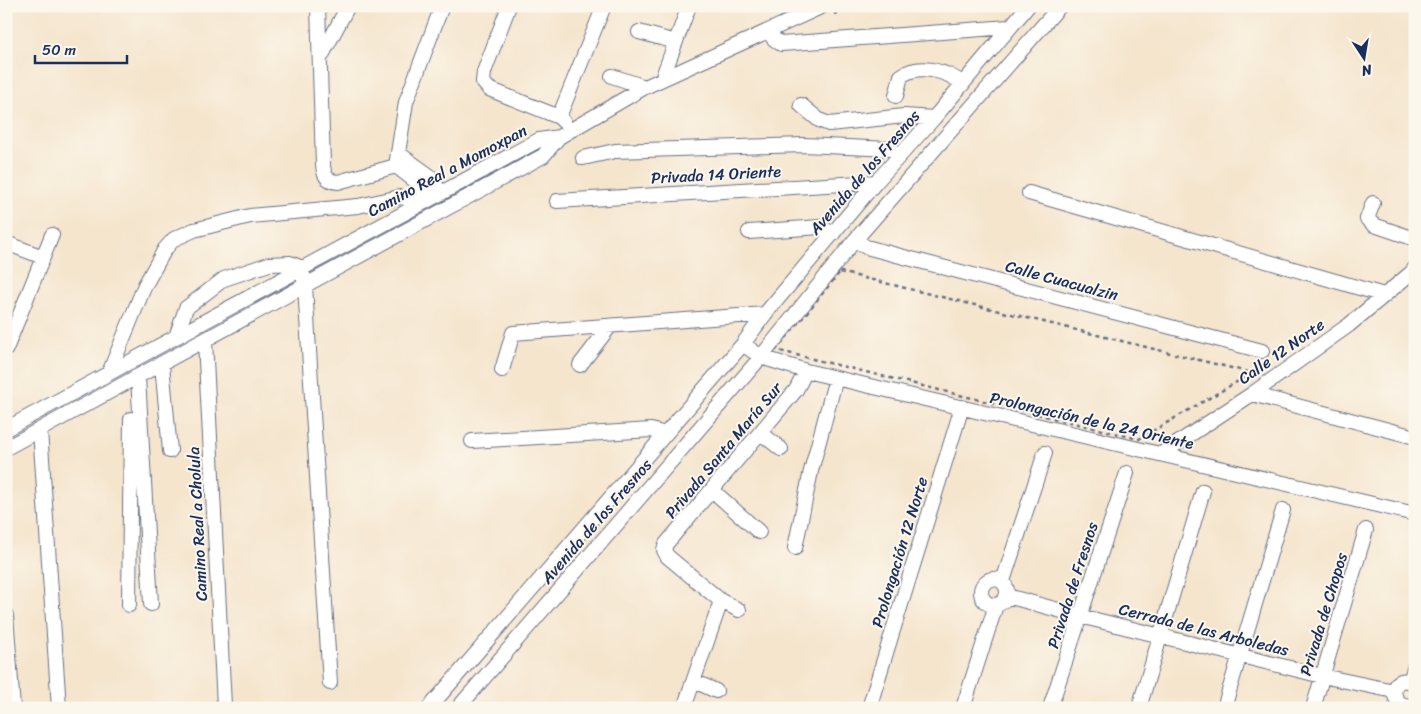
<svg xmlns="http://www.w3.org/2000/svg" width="1421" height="714" font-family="Sriracha,sans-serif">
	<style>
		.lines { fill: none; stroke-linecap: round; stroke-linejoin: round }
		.minor-casing { stroke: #676f85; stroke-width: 16 }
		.path { stroke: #676f85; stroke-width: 2.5; stroke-dasharray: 4 4; stroke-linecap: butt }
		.minor { stroke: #fff; stroke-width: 14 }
		.labels { text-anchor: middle; stroke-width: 4; stroke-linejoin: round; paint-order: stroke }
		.street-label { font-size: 16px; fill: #1b2f5e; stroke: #fbf7ec }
	</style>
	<rect width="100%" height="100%" fill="#fbf7ec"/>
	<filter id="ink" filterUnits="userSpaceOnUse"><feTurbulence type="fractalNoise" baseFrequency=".02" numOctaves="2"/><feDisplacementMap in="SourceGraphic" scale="10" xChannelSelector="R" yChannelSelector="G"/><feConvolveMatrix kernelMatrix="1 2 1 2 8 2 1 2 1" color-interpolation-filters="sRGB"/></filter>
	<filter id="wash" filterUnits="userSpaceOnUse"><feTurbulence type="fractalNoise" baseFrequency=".0096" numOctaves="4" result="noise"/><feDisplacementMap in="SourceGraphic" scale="20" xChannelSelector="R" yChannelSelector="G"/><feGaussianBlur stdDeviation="1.12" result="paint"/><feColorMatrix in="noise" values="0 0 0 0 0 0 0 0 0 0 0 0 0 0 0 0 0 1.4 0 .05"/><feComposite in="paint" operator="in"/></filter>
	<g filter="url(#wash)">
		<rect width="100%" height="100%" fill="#f5e5cd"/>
	</g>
	<g filter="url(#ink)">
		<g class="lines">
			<defs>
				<path id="minor" d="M318,6L323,165C324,175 326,181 338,182L396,166
					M509,6L484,72L483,82L489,89L559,117
					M1028,6L934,118L876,182L765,314L743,344L761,357L806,371L1415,514
					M768,31L774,39L781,44L1009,27
					M639,32L676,42
					M320,59L348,6
					M612,76L645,87
					M662,79L689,6
					M896,96L901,76C920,63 947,71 963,84
					M801,105L819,120L829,124L904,116L934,118
					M564,122L559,117L604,6
					M398,153L430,176L441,193
					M583,158L615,151L804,145L891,149L900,155
					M396,166L406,102L442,6
					M396,166L419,184L429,199
					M1029,193L1384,295
					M557,201L876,182
					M1373,203L1367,219L1374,225L1415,239
					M749,232L820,227L833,234
					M855,240L866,247L1262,351
					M6,243L43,257
					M176,337L186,308L224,279L269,264L290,263L302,268L305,286L330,683
					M205,341L224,705
					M6,349L52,235
					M162,364L170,451
					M580,365L610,326
					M502,370L513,333L765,314
					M109,373L145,285L165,249L174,239L194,230L250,216L358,206L400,197L411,199L420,204
					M138,377L151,604
					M1252,394L1415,437
					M6,429L539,140L559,137
					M40,430L59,708
					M761,433L781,449
					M472,441L651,430L665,434
					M6,448L543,156L559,137L645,87L823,6
					M1161,454L1252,394L1349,325L1411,273L1415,268
					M712,490L759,532
					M795,548L811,471L836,378
					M981 592a13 13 0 1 1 26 0a13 13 0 1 1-26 0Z
					M1003,581L1045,453
					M1007,596L1080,616L1322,676L1394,691
					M129,605L131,419
					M739,610L721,601L667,556L664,550L666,544L796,390L806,371
					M6,615L13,708
					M694,681L716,691
					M1410,681L1415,666
					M1415,684C1387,668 1388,714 1415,704
					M429,708L743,344
					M458,708L761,357L855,240L1060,6
					M684,708L721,601
					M869,708L962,407
					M963,708L996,605
					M1050,708L1127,473
					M1139,708L1203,491
					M1224,708L1283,510
					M1313,708L1366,530"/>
			</defs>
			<!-- minor casing -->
			<use href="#minor" class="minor-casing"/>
			<!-- path -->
			<path class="path" d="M834,14L853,6
				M840,272L1252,373L1139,439L776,350Z"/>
			<!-- minor -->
			<use href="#minor" class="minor"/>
		</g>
	</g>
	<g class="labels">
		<!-- street labels -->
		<g class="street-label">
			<text transform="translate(447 170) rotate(-28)" y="6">Camino Real a Momoxpan</text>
			<text transform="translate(864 172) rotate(-49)" y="6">Avenida de los Fresnos</text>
			<text transform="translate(716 174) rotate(-3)" y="6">Privada 14 Oriente</text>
			<text transform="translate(1062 280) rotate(15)" y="6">Calle Cuacualzin</text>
			<text transform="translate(1281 351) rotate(-35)" y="6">Calle 12 Norte</text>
			<text transform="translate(1092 420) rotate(13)" y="6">Prolongación de la 24 Oriente</text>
			<text transform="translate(723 450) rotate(-50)" y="6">Privada Santa María Sur</text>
			<text transform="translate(596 521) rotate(-49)" y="6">Avenida de los Fresnos</text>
			<text transform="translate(197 524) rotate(-93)" y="6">Camino Real a Cholula</text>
			<text transform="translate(899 552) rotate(-73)" y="6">Prolongación 12 Norte</text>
			<text transform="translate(1072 585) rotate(-72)" y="6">Privada de Fresnos</text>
			<text transform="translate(1323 614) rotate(-73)" y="6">Privada de Chopos</text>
			<text transform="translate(1204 629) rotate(14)" y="6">Cerrada de las Arboledas</text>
		</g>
	</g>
	<!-- margin -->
	<rect width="1421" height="714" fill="none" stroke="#fbf7ec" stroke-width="25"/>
	<!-- north arrow -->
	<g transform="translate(1364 58) rotate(168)" stroke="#fbf7ec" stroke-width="4" paint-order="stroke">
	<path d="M0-4L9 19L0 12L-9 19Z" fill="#1b2f5e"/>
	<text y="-8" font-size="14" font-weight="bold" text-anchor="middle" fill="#1b2f5e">N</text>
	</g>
	<!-- scale -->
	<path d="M35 55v8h92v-8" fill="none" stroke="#1b2f5e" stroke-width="2.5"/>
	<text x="42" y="55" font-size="15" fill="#1b2f5e" stroke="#fbf7ec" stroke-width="4" paint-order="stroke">50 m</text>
</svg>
